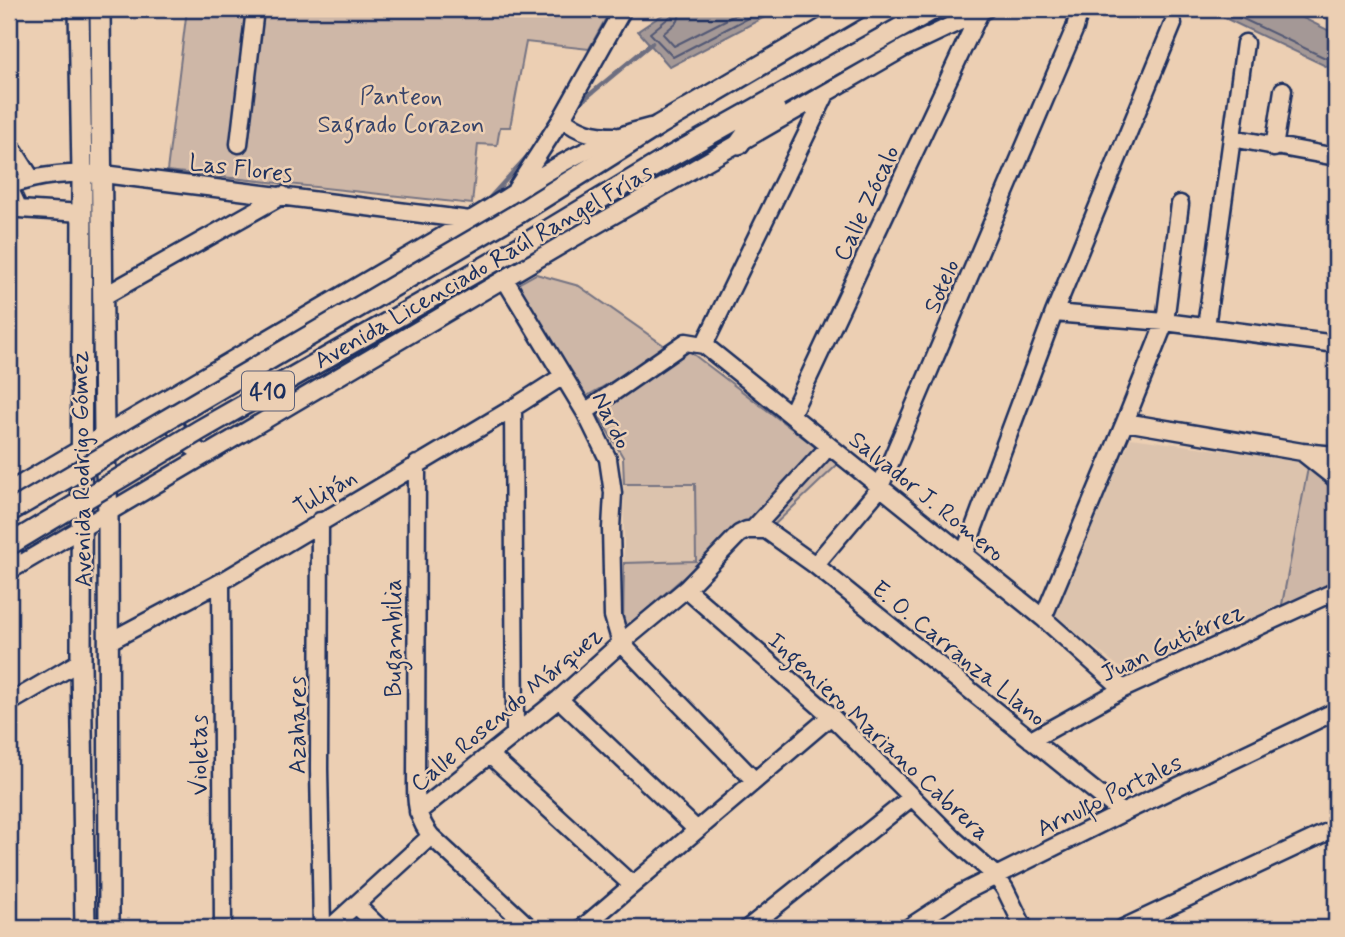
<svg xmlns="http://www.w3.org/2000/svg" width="1345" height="937" font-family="Mynerve,sans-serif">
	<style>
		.built { fill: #dcc3ad }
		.green { fill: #ceb7a7; stroke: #747382; stroke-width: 2 }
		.water { fill: #a49896; stroke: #6d6e80; stroke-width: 2 }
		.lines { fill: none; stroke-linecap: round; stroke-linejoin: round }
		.shore { stroke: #525974; stroke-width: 2 }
		.stream { stroke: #6d6e80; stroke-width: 4.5 }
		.minor-casing { stroke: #1b2f5e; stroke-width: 21 }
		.major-casing { stroke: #1b2f5e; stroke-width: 24 }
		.minor { stroke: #eccfb3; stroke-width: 16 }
		.major { stroke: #eccfb3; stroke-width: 19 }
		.major-bridge-casing { stroke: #1b2f5e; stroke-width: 24; stroke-linecap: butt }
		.major-bridge { stroke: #eccfb3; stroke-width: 19 }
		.labels { text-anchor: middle; stroke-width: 5; stroke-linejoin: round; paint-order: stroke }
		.shield { fill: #eccfb3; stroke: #5a5f78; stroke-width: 2 }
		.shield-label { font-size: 23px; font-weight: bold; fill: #1b2f5e }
		.park-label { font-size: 24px; fill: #364369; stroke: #eccfb3 }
		.street-label { font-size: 24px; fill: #1b2f5e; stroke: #eccfb3 }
	</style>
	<rect width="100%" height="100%" fill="#eccfb3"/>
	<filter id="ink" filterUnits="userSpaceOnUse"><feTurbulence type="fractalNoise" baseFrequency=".0143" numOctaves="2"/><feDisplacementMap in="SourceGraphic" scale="14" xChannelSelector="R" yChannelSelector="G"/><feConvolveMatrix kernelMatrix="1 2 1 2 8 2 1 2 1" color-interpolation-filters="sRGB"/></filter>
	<g filter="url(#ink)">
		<!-- built -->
		<path class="built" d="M1131,438L1300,461L1308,468L1280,615L1132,677L1053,615Z
			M624,484H695L696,561L624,563Z"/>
		<!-- green -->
		<path class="green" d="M187,9H611L589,49L526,42L510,127H500L497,145L478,144L472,204L167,171Z
			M536,274L579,286L669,349L585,397L518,284Z
			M685,348L838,464L770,529L751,519L623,630L624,563L696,561L695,484H624L623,457L597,413L651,376Z
			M1308,468L1336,488V585L1280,615Z"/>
		<!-- water -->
		<path class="water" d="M671,9H780L670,67L638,31Z
			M1206,9H1285L1336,34V71Z"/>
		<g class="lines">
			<!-- shore -->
			<path class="shore" d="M672,9L671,16L650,33L673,57L765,9
				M681,9L678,21L663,34L674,46L747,9
				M1222,9L1336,63"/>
			<!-- stream -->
			<path class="stream" d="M576,106L652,43
				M485,203L533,150"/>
			<defs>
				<path id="minor" d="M562,118C579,132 593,136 615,136
					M1232,138L1336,157
					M9,143L31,178
					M239,144L255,9
					M1274,148L1283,90
					M9,186C40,174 70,173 103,174L470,220
					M9,188L19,209L82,213
					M516,189L562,118L623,9
					M504,278L585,412L608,459L613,493L611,528L613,616L621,643L754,780
					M104,296L283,195
					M1054,313L1165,322L1336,344
					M1206,327L1245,43
					M704,345L826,94
					M172,405C171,431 184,444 206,455
					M513,408L515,734
					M585,412L686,342L704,345L1043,618L1123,689
					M791,415L981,10
					M1125,422L1302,452L1336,455
					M1302,452L1336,479
					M417,464L416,787C416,807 419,821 431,836L530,928
					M9,491L470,220C527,186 584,142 650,127
					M320,521L319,769L322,928
					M754,528L822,454
					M9,529L13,546L12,570
					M964,554L1054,313L1173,24
					M815,565L879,489L1075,28L1078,16L1076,9
					M9,571L570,240L906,47L986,9
					M221,582L223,928
					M686,589L831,716L955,840L996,876L1005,889L1024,928
					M1043,618L1125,422L1165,322L1180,204
					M108,642L221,582L513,408L563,376
					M559,699L697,830
					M9,703L81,661
					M1031,740L1123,689L1336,591
					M490,755L632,885
					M418,812L559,699L621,643L686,589L739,534L747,530H766L815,565L1122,813
					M356,905L380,928
					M330,928L431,836
					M582,928L831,716
					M748,928L912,797
					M908,928L960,894L1122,813L1336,711
					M1123,928L1336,828"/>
				<path id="major" d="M79,9L82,173L81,661L85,928
					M100,9L104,435L108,510L109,928
					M739,144L749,130L775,109
					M519,213L659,125L857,9
					M530,241L666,159L934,9"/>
			</defs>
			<!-- minor casing -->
			<use href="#minor" class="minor-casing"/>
			<!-- major casing -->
			<use href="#major" class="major-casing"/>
			<!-- minor -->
			<use href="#minor" class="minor"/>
			<!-- major -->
			<use href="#major" class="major"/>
			<defs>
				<path id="major-bridge" d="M9,512L519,213
					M9,545L200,430L530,241"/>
			</defs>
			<!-- major-bridge casing -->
			<use href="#major-bridge" class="major-bridge-casing"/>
			<!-- major-bridge -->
			<use href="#major-bridge" class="major-bridge"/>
		</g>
	</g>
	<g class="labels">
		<!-- shield labels -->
		<rect class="shield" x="242" y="371.5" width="52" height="39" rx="5"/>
		<g class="shield-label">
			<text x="268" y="399">410</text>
		</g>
		<!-- park labels -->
		<g class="park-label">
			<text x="401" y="104">Panteon<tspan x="401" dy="28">Sagrado Corazon</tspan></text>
		</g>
		<!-- street labels -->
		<g class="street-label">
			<text transform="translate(241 168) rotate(7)" y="8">Las Flores</text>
			<text transform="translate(866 203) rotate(-65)" y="8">Calle Zócalo</text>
			<text transform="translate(483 266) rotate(-30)" y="8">Avenida Licenciado Raúl Rangel Frías</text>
			<text transform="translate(941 286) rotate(-67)" y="8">Sotelo</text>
			<text transform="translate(612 420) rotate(64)" y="8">Nardo</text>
			<text transform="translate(81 469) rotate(-91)" y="8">Avenida Rodrigo Gómez</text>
			<text transform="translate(325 492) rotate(-31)" y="8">Tulipán</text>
			<text transform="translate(927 496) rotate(39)" y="8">Salvador J. Romero</text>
			<text transform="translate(393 638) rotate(-90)" y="8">Bugambilia</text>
			<text transform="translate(1172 642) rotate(-25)" y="8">Juan Gutiérrez</text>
			<text transform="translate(959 653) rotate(39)" y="8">E. O. Carranza Llano</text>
			<text transform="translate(506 709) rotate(-40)" y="8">Calle Rosendo Márquez</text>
			<text transform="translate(297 725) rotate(-90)" y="8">Azahares</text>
			<text transform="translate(879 736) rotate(43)" y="8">Ingeniero Mariano Cabrera</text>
			<text transform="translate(199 755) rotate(-90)" y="8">Violetas</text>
			<text transform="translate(1109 795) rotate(-26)" y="8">Arnulfo Portales</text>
		</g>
	</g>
	<!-- margin -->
	<rect width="1345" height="937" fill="none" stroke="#eccfb3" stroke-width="35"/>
	<rect x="18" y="18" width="1310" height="902" fill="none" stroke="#1b2f5e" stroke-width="2.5" filter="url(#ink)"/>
</svg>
